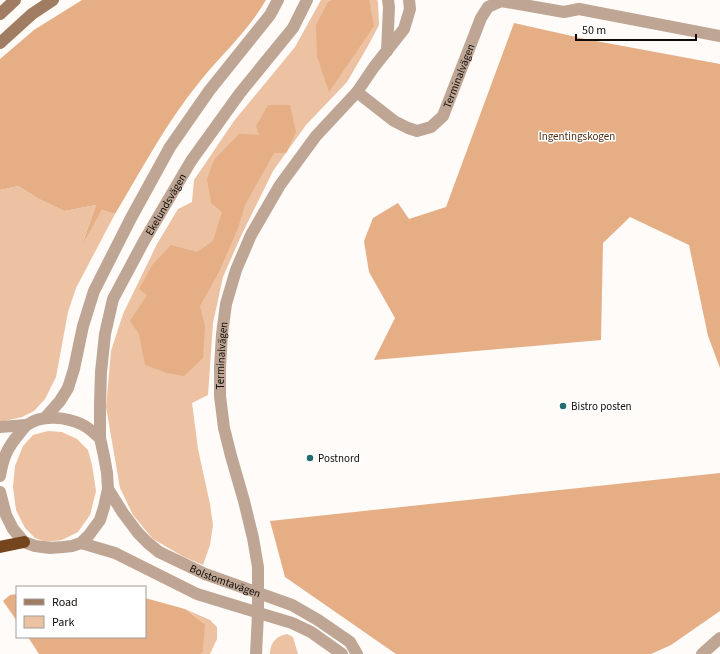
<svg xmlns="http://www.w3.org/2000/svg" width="720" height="654" font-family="'Source Sans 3',sans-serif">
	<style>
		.green { fill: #ecc2a3 }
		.forest { fill: #e5ae84 }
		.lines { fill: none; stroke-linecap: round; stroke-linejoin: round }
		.minor { stroke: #bfa694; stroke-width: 12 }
		.tertiary { stroke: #bfa694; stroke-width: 12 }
		.secondary { stroke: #a07c62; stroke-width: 12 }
		.motorway { stroke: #75451d; stroke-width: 12 }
		.poi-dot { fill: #216d71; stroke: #fff; stroke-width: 1.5 }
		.labels { text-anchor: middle; stroke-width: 3; stroke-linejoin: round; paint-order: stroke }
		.street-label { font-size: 11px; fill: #0f0b08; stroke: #fff }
		.park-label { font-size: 11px; fill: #512d0d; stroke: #fff }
		.poi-label { font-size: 11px; fill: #0f0b08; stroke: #fff; text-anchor: start }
	</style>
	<rect width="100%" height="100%" fill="#fefbf9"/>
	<!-- green -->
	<path class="green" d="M321,0H377L378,2L379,25L368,46L347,82L306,125L273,171L241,236L223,277L213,323L208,395L192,403L198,449L210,504L213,525L210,545L203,565L184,557L153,539L133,515L120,488L106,407L111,351L123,314L157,244L178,209L192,202L194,180L234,121L295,47Z
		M18,186L39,199L64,211L96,205L83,242L102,210L115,214L76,288L68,312L56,377L45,399L34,411L22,417L0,422V190Z
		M48,431L62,432L77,439L88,450L92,465L96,491L90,515L78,532L62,540L46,542L35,538L25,528L16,510L13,487L15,466L23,446L33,435Z
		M185,609L210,620L217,627V639L210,654H201L203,652L204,623Z
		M287,634L293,637L298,654H270C270,643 276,636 287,634Z"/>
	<!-- forest -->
	<path class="forest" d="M82,0H266C248,31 223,53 201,80C167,121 142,169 115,214L102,210L82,245L96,205L64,211L39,199L18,186L0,190V59L34,30Z
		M332,0H369L374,26L329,92L317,56L316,25L328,2Z
		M514,23L585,39L720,64V368L708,336L689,245L630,217L603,243L601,340L374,360L395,318L369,272L364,241L373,218L398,203L409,219L446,207Z
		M268,105H290L296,132L286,153H274L245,205L238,228L219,272L200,306L205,327L203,358L184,376L167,373L145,365L139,334L130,321L147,295L139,289L153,264L171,245L197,252L213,241L222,212L211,203L207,179L214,160L239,134L259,135L256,126Z
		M720,473V611L671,645L651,654H396L285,577L270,521Z
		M17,594V621L3,601L10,595Z
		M145,598L185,609L205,624L203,652L201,654H39L28,637H145Z"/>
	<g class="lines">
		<!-- minor -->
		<g class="minor">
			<path d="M387,51L389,7L388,0"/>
			<path id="s1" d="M357,92L394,121L408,128L417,131L431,127L443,116L481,18L488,7L501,1L564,12L579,9L720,36"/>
			<path d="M0,427L26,425"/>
			<path id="s2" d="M108,489L123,513L138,533L148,543L159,552L205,574L292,605L318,620L350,642L357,654"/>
			<path d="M81,543L115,553L197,594L292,623L311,632L342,654"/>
			<path id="s3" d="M256,654L258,614V567L253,538L244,501L231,456L224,428L220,396V367L222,334L226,304L236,270L251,235L280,185L316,136L357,92L374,67L404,29L410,9L409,0"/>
			<path d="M702,654L720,638"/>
		</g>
		<!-- tertiary -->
		<g class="tertiary">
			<path d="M45,418L60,401L68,388L74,369L83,326L94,291L131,218L170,147L209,91L270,15L278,0"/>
			<path d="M0,476C3,458 7,448 19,434C21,432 24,427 27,425C42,414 67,417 83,425C89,428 95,434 100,438"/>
			<path id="s4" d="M0,492L6,515L13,529L24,542L35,546L50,548L63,547L72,546L81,543L89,535L100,520L104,507L108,489L107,473L104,456L100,438V404L101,372L105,334L113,299L144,241L191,161L240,93L293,28L307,0"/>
		</g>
		<!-- secondary -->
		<path class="secondary" d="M0,14L15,0
			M0,43L32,14L53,0"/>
		<!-- motorway -->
		<path class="motorway" d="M0,547L24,542"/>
	</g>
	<!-- markers -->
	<g class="poi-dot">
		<circle cx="563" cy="406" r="4"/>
		<circle cx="310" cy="458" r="4"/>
	</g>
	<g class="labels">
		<!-- street labels -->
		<g class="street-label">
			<text dy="4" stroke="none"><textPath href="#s1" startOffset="146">Terminalvägen</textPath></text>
			<text dy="4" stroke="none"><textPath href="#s4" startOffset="477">Ekelundsvägen</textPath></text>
			<text dy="4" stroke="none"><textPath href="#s3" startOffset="303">Terminalvägen</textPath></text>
			<text dy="4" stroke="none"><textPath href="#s2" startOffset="154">Bolstomtavägen</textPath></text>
		</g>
		<!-- park labels -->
		<g class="park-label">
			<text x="577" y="140">Ingentingskogen</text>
		</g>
		<!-- poi labels -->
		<g class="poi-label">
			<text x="571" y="410">Bistro posten</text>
			<text x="318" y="462">Postnord</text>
		</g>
	</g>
	<!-- legend -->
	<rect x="16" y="586" width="130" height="52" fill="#ffffff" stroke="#9f9d9c"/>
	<rect x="24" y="599" width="20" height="6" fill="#a07c62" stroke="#9f9d9c"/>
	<text x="52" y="606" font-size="12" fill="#0f0b08">Road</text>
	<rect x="24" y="616" width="20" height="12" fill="#ecc2a3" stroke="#9f9d9c"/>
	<text x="52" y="626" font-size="12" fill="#0f0b08">Park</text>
	<!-- scale -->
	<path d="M576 34v6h120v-6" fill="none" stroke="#0f0b08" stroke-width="2"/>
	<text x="582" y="34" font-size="12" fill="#0f0b08" stroke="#ffffff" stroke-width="3" paint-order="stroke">50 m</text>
</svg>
